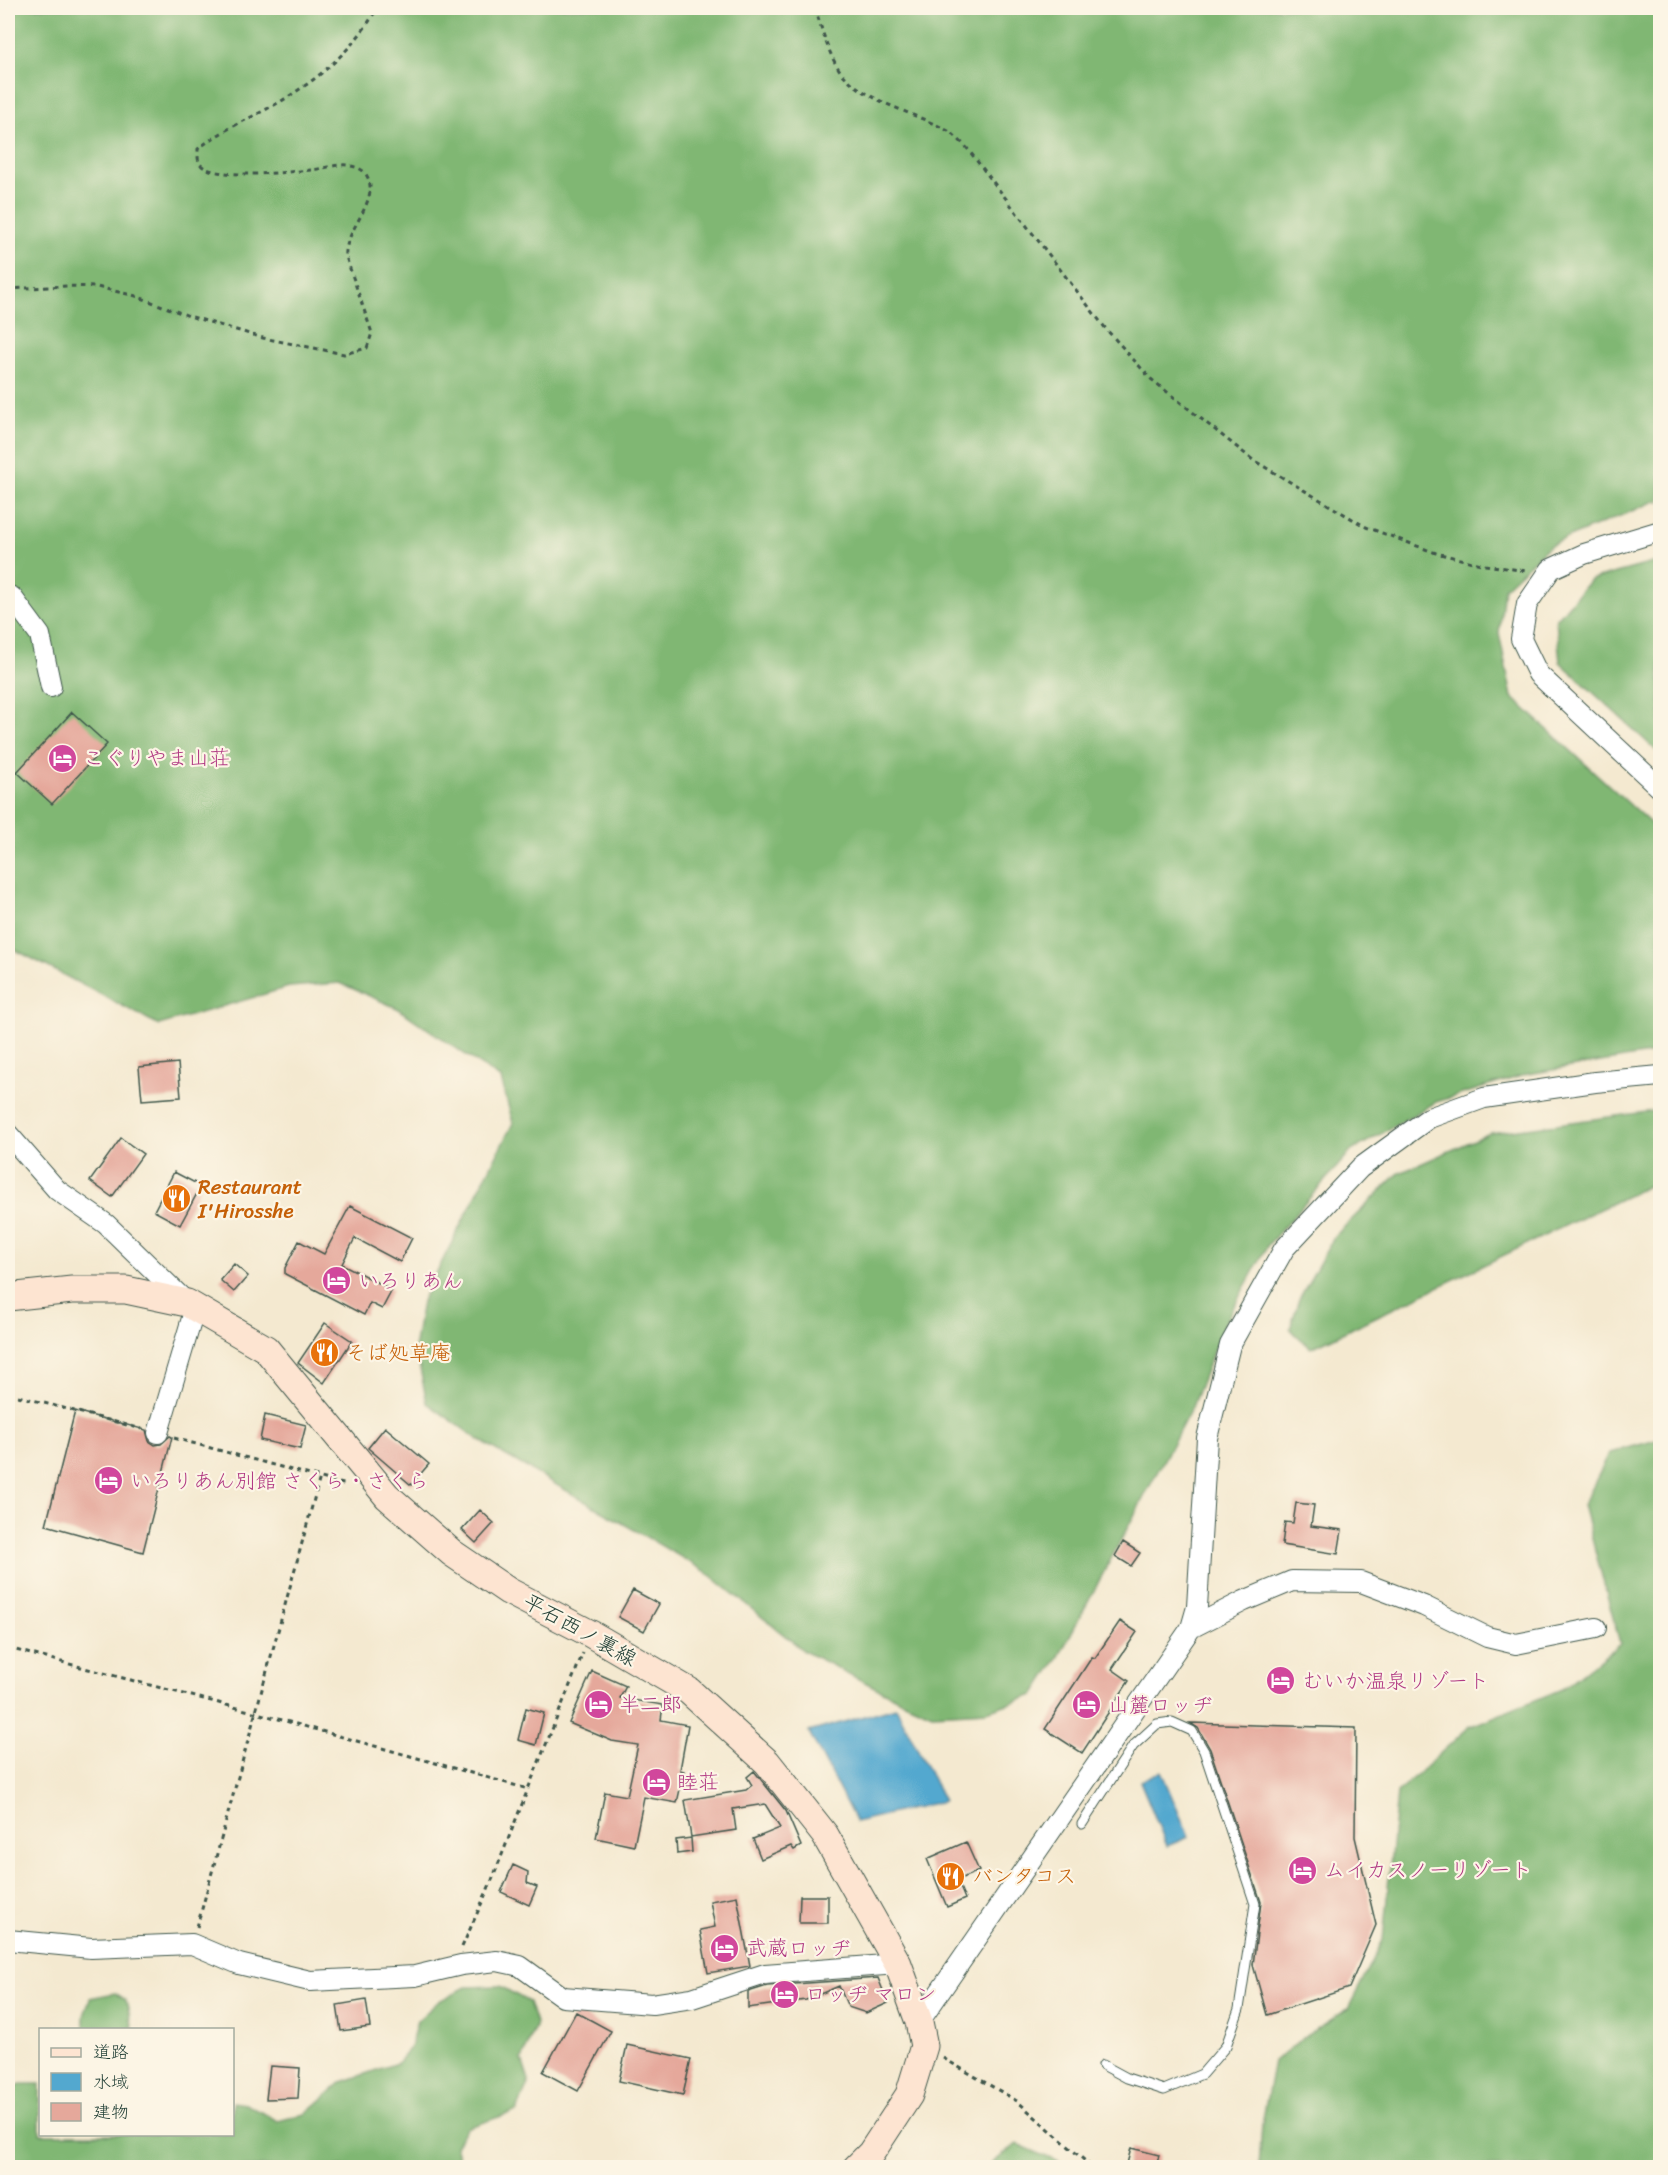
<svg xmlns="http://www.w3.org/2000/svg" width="1668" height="2175" font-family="Sriracha,'Klee One',sans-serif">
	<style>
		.forest { fill: #80b773; stroke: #507a54; stroke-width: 1.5 }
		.water { fill: #53a8cf; stroke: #397282; stroke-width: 1.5 }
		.building { fill: #e5a89b }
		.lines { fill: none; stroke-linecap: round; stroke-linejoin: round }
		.service-casing { stroke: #3f574b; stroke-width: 11 }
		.minor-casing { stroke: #3f574b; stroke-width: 22 }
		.secondary-casing { stroke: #3f574b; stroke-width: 29 }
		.path { stroke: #3f574b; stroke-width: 3; stroke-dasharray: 4.5 4.5; stroke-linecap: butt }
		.service { stroke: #fff; stroke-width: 9 }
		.minor { stroke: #fff; stroke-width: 20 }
		.secondary { stroke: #fde4d1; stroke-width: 27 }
		.labels { text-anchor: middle; stroke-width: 4.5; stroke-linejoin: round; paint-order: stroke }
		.hotel-label { font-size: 21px; fill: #b23c85; stroke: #fcf5e5; text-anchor: start }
		.food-label { font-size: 21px; fill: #c56008; stroke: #fcf5e5; text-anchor: start }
		.street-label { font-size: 21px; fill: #1f3d34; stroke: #fcf5e5 }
	</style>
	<rect width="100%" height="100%" fill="#fcf5e5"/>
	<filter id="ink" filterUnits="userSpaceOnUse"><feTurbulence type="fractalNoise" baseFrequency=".0167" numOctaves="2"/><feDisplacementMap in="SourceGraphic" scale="12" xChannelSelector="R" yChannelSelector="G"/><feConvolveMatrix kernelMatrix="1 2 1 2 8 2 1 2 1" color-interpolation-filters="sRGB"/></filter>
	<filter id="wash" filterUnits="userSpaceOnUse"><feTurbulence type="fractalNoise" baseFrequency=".008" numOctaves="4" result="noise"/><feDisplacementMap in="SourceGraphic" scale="24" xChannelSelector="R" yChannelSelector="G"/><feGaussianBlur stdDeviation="1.35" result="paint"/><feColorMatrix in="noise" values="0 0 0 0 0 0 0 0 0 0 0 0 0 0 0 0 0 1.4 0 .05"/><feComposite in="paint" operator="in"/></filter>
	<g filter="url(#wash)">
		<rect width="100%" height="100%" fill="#f4e9d0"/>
		<!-- forest -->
		<path class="forest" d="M8,8H1660V501H1656L1550,545L1504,588L1499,633L1512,697L1660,832V1052L1528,1074L1436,1102L1351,1151L1268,1245L1223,1326L1192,1407L1059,1656L1034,1695L987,1711L932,1714L900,1700L804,1651L705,1571L479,1440L427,1403L415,1344L422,1301L513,1123L501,1079L397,1008L340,983L289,987L159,1025L8,946Z
			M1660,561V754L1560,662L1556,620L1590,580Z
			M1660,1110V1179L1656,1182L1311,1348L1290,1329L1299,1299L1334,1237L1398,1174L1490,1133Z
			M1660,1439V2167H1259L1262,2124L1274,2061L1304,2037L1348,2009L1383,1940L1397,1793L1469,1727L1562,1689L1620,1644L1583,1505L1610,1453Z
			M500,1986L529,2002L536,2024L522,2060L529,2081L517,2111L466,2128L455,2146L460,2162L466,2167H8V2089L21,2084H40V2134H232L233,2102L246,2104L278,2121L305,2114L342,2082L397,2063L410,2048L417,2021L439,2001L466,1987Z
			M115,1993L126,2000L133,2029H84V2016L90,1998Z
			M1017,2144L1069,2167H989L990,2165Z"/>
		<!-- water -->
		<path class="water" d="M896,1707L944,1801L856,1822L809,1732Z
			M1161,1771L1189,1837L1167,1846L1140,1781Z"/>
		<g id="blocks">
			<!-- building -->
			<path class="building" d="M72,712L107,744L52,804L17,772Z
				M178,1063L181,1097L142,1100L139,1067Z
				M121,1138L143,1154L112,1197L90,1181Z
				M174,1172L201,1186L180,1225L154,1211Z
				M350,1206L412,1238L400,1262L355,1238L342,1264L392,1290L382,1309L370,1303L364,1315L285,1274V1268L299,1241L324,1254Z
				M234,1264L248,1276L234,1292L220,1280Z
				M325,1323L352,1341L324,1383L298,1363Z
				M75,1411L146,1430L149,1441L155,1445L161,1444L170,1436L172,1437L143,1552L46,1525Z
				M265,1415L306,1425L300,1449L260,1440Z
				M385,1427L429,1464L411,1485L368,1448Z
				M1296,1503L1314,1505L1311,1526L1342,1530L1338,1554L1282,1545L1285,1522L1293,1523Z
				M480,1510L494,1523L476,1543L462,1530Z
				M1123,1542L1140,1553L1131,1566L1115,1556Z
				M633,1590L659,1604L644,1631L618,1617Z
				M1120,1621L1137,1632L1112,1669L1129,1681L1082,1753L1045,1729L1092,1657L1095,1658Z
				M592,1671L626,1686L620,1698L663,1705L661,1720L688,1725L680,1770L684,1771L677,1803L644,1797L634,1846L596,1838L605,1792L627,1796L638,1745L612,1741L569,1723Z
				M526,1708L544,1713L536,1745L518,1740Z
				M1190,1723L1356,1728L1355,1837L1376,1925L1349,1988L1267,2015L1253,1965L1261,1902L1210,1749L1198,1728Z
				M754,1771L786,1811L801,1846L794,1850L791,1846L761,1859L753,1839L780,1828L765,1804L733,1809L736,1830L691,1837L685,1800L746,1790L752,1785L747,1777Z
				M691,1838L692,1852L677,1854L676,1840Z
				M966,1842L979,1871L957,1880L965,1899L947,1907L927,1859Z
				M513,1865L528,1872L527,1883L537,1887L529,1905L501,1892Z
				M737,1896L750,1966L708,1973L700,1930L715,1927L710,1901Z
				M800,1896H828V1923H799Z
				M878,1978L888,2003L866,2013L848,2007L839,1986L806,2000L748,2008V1992L767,1986Z
				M366,2000L370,2027L341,2031L337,2005Z
				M576,2012L611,2031L578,2091L543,2072Z
				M627,2045L691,2059L683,2095L619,2081Z
				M270,2066L300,2068L298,2098L266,2099Z
				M1131,2148L1159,2155L1156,2168H1126Z"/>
		</g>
	</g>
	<g filter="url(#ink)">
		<use href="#blocks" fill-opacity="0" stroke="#3f574b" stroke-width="1.5"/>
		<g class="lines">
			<defs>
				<path id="service" d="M1082,1824L1133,1746L1157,1724L1172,1722L1192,1731L1204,1751L1255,1904L1239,2009L1226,2046L1202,2074L1164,2090L1127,2078L1103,2065"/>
				<path id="minor" d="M1660,531L1584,554L1551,569L1527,604L1521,639L1538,674L1660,788
					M8,596L12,597L40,635L51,687
					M8,1134L57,1190L106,1224L186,1302
					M158,1433L195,1308
					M1191,1628L1244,1601L1292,1581L1361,1582L1424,1606L1487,1637L1516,1644L1596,1628
					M8,1940L91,1948L192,1944L239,1964L310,1981L415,1976L461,1965L497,1961L520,1966L563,1997L652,2004L692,1998L765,1974L898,1964
					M919,2022L1191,1628L1197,1607L1207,1438L1230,1345L1284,1249L1360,1168L1429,1118L1484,1098L1595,1082L1660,1076"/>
				<path id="secondary" d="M8,1297L72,1290H126L187,1303L266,1349L387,1496L452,1553L508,1591L591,1634L689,1691L767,1762L825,1835L898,1964L919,2022L924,2046L909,2095L871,2153L856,2168"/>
			</defs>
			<!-- service casing -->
			<use href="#service" class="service-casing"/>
			<!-- minor casing -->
			<use href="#minor" class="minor-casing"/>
			<!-- secondary casing -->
			<use href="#secondary" class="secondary-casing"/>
			<!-- path -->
			<path class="path" d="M815,8C821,26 829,57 841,72C868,104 915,112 950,132C956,136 962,143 967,148L1106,329L1151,379L1253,460L1366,527L1436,553L1485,565L1527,571
				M8,289L67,286L97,287L136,296L189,316L263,338L344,354L367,348L372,333L346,257C343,231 381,201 367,176C363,168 355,167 347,165C336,164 322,169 311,170C288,172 219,180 202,166C197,162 198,155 198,149C228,125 263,114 294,93C327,72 359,42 377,8
				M18,1396L142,1429
				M174,1438L347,1485
				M8,1648L257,1713L528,1789L583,1653
				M197,1927L320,1477
				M462,1947L492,1880L528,1789
				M943,2058L1017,2101L1093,2168"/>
			<!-- service -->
			<use href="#service" class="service"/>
			<!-- minor -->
			<use href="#minor" class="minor"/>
			<!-- secondary -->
			<use href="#secondary" class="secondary"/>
		</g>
	</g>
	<!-- icons -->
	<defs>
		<symbol id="hotel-disc" viewBox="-11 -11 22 22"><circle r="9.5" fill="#d1479c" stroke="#fcf5e5"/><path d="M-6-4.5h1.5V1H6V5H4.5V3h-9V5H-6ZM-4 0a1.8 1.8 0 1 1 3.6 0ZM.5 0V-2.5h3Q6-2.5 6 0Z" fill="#fff"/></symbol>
		<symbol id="restaurant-disc" viewBox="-11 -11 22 22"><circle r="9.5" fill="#e8710a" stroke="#fcf5e5"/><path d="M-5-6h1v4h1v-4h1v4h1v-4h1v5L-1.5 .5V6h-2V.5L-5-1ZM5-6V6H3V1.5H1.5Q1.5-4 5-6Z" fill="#fff"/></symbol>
	</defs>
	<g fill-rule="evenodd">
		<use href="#hotel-disc" x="46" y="742" width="33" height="33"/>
		<use href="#restaurant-disc" x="160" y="1182" width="33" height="33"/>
		<use href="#hotel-disc" x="320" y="1264" width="33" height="33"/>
		<use href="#restaurant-disc" x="308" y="1336" width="33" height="33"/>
		<use href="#hotel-disc" x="92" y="1464" width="33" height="33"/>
		<use href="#hotel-disc" x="1264" y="1664" width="33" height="33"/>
		<use href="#hotel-disc" x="582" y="1688" width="33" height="33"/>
		<use href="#hotel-disc" x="1070" y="1688" width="33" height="33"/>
		<use href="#hotel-disc" x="640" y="1766" width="33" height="33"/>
		<use href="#hotel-disc" x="1286" y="1854" width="33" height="33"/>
		<use href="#restaurant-disc" x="934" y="1860" width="33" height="33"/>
		<use href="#hotel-disc" x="708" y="1932" width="33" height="33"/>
		<use href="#hotel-disc" x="768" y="1978" width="33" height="33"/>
	</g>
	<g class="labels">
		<!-- hotel labels -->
		<g class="hotel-label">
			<text x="83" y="765">こぐりやま山荘</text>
			<text x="358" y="1288">いろりあん</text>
			<text x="130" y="1488">いろりあん別館 さくら・さくら</text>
			<text x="1302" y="1688">むいか温泉リゾート</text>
			<text x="619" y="1711">半二郎</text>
			<text x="1108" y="1712">山麓ロッヂ</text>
			<text x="677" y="1789">睦荘</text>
			<text x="1324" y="1877">ムイカスノーリゾート</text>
			<text x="746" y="1955">武蔵ロッヂ</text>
			<text x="805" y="2001">ロッヂ マロン</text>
		</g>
		<!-- food labels -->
		<g class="food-label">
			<text x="198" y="1194">Restaurant<tspan x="198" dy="24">I'Hirosshe</tspan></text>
			<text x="346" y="1360">そば処草庵</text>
			<text x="972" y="1883">バンタコス</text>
		</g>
		<!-- street labels -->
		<g class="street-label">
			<text transform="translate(580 1630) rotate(29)" y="7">平石西ノ裏線</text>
		</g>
	</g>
	<!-- margin -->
	<rect width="1668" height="2175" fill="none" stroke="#fcf5e5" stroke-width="30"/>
	<!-- legend -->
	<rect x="39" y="2028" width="195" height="108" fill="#fcf5e5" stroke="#a4ab9e" stroke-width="1.5"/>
	<rect x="51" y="2048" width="30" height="9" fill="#fde4d1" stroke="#a4ab9e" stroke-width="1.5"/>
	<text x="93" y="2058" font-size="18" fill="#1f3d34">道路</text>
	<rect x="51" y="2073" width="30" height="18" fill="#53a8cf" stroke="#a4ab9e" stroke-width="1.5"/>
	<text x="93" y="2088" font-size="18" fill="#1f3d34">水域</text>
	<rect x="51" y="2103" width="30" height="18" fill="#e5a89b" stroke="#a4ab9e" stroke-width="1.5"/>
	<text x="93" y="2118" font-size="18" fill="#1f3d34">建物</text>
</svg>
